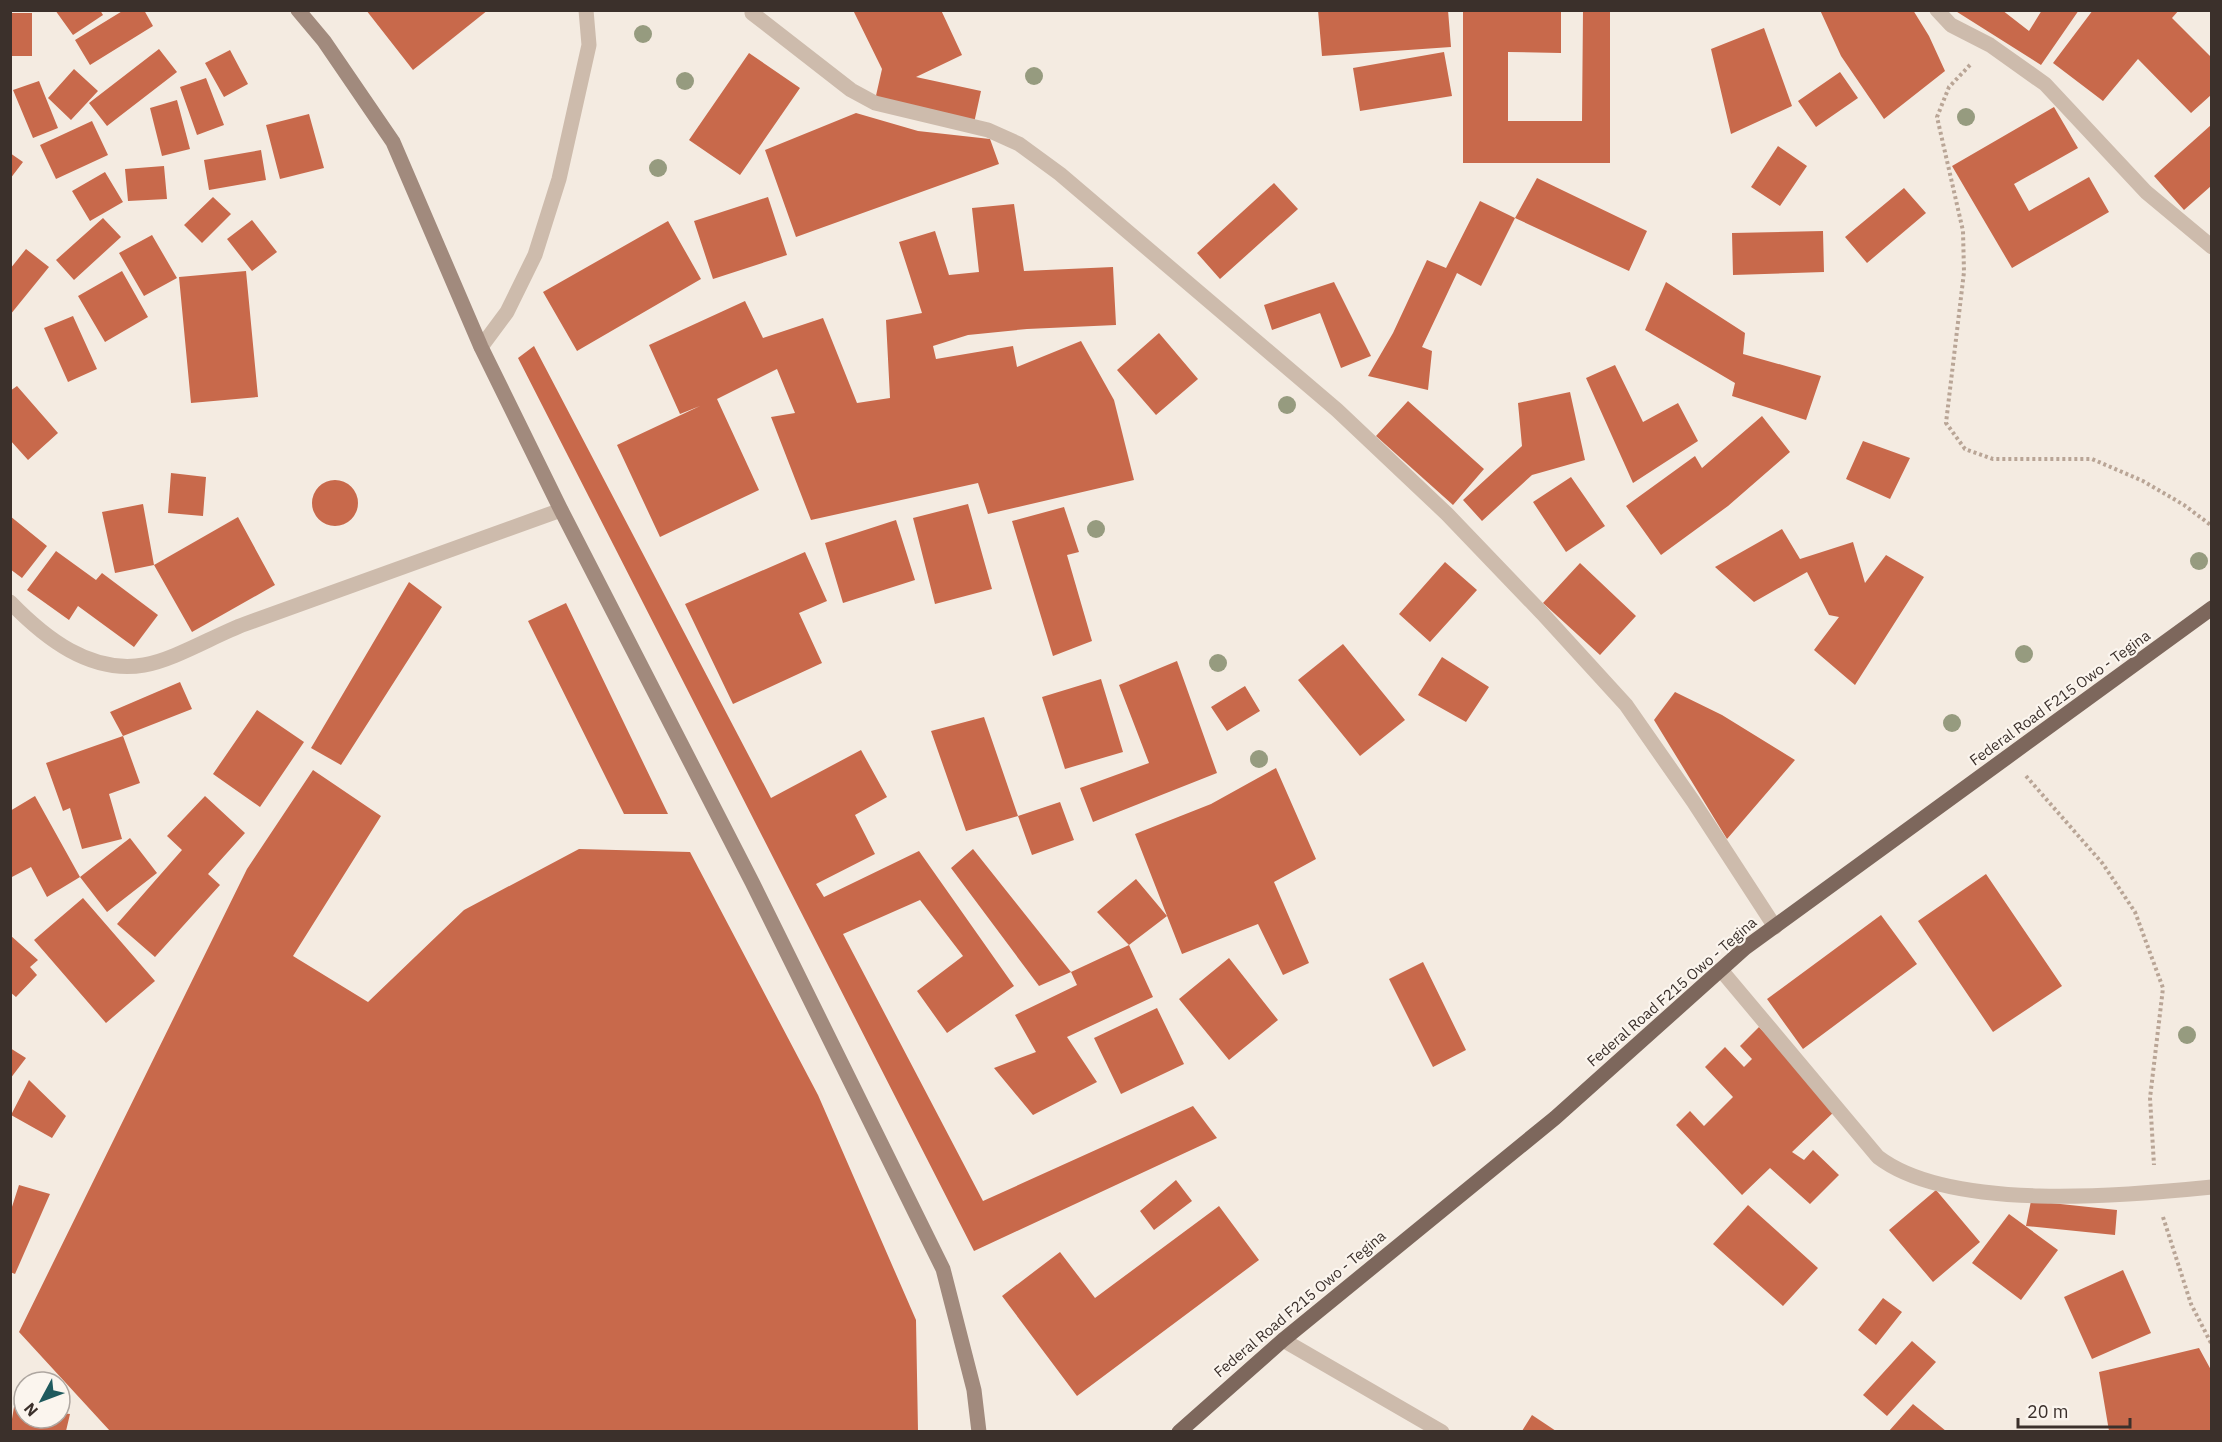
<svg xmlns="http://www.w3.org/2000/svg" width="2222" height="1442" font-family="'IBM Plex Sans',sans-serif">
	<style>
		.building { fill: #c8694b }
		.lines { fill: none; stroke-linecap: round; stroke-linejoin: round }
		.path { stroke: #b9a596; stroke-width: 4; stroke-dasharray: 3 3; stroke-linecap: butt }
		.minor { stroke: #cdbbac; stroke-width: 15 }
		.tertiary { stroke: #cdbbac; stroke-width: 15 }
		.secondary { stroke: #a18a7d; stroke-width: 15 }
		.primary { stroke: #7d675c; stroke-width: 15 }
		.tree { fill: #969b7f }
		.labels { text-anchor: middle; stroke-width: 4.5; stroke-linejoin: round; paint-order: stroke }
		.street-label { font-size: 15px; fill: #3b302b; stroke: #fbf5ee }
	</style>
	<rect width="100%" height="100%" fill="#f4ebe1"/>
	<!-- building -->
	<path class="building" d="M55,10H100L103,15L73,35Z
		M124,10H144L153,26L90,65L75,40Z
		M366,10H488L413,70Z
		M853,10H941L962,55L916,77L981,91L974,123L875,100L882,69Z
		M1318,10H1448L1451,47L1322,56Z
		M1463,10L1561,11V53L1508,52V121H1582L1583,10H1610V163H1463Z
		M1820,10H1913L1929,36L1945,71L1884,119L1841,56Z
		M1954,10H2002L2029,31L2042,10H2079L2041,65Z
		M2093,10H2179L2172,18L2211,57V95L2191,113L2138,59L2103,101L2053,63Z
		M10,13H32V56H10Z
		M1764,28L1792,106L1731,134L1711,49Z
		M159,49L177,72L107,126L89,103Z
		M230,50L248,84L224,97L205,63Z
		M1444,52L1452,96L1360,111L1353,68Z
		M749,53L800,88L740,175L689,140Z
		M74,69L98,91L71,120L48,98Z
		M1840,72L1858,98L1816,127L1798,101Z
		M206,78L224,125L197,135L180,87Z
		M39,81L58,128L33,138L13,90Z
		M177,100L190,149L162,156L150,108Z
		M2054,107L2078,148L2014,184L2029,211L2089,177L2109,212L2012,268L1952,166Z
		M856,113L918,131L990,139L999,164L796,237L765,150Z
		M309,114L324,168L280,179L266,125Z
		M92,121L108,155L56,179L40,145Z
		M2211,125V186L2184,210L2154,176Z
		M1778,146L1807,166L1780,206L1751,187Z
		M261,150L266,180L209,190L204,160Z
		M10,153L23,162L10,179Z
		M164,166L167,199L128,201L125,169Z
		M105,172L123,202L90,221L72,191Z
		M1537,178L1647,231L1629,271L1515,218Z
		M1274,183L1298,209L1220,279L1197,253Z
		M1904,188L1926,213L1867,263L1845,237Z
		M213,197L231,214L202,243L184,225Z
		M768,197L787,255L713,279L694,221Z
		M1480,201L1515,218L1481,286L1457,273L1422,347L1432,351L1428,390L1368,376L1393,333L1427,260L1446,268Z
		M1014,204L1024,271L1113,267L1116,325L1027,329L968,335L933,346L936,359L1013,346L1017,367L1081,341L1114,400L1134,480L988,514L978,483L811,520L771,417L795,413L777,369L717,399L759,490L660,537L617,445L700,406L680,414L649,345L745,301L763,338L823,318L857,403L890,398L886,320L922,313L899,242L935,231L949,275L979,272L972,208Z
		M103,218L121,237L74,280L56,260Z
		M252,220L277,252L252,271L227,239Z
		M668,221L701,279L577,351L543,292Z
		M1823,231L1824,272L1733,275L1732,233Z
		M152,235L177,278L144,296L119,253Z
		M26,249L49,267L10,315V269Z
		M122,271L148,317L105,342L78,296Z
		M246,271L258,397L191,403L179,277Z
		M1334,282L1371,356L1341,368L1320,313L1272,330L1264,305Z
		M1666,282L1745,333L1743,354L1821,376L1806,420L1732,396L1735,383L1645,330Z
		M73,316L97,369L68,382L44,328Z
		M1159,333L1198,379L1156,415L1117,370Z
		M534,346L771,798L861,750L887,797L855,815L875,854L816,884L824,897L919,851L1014,986L947,1033L917,991L963,956L920,900L843,934L983,1201L1193,1106L1217,1138L974,1251L518,358Z
		M1615,365L1643,422L1678,403L1698,441L1633,483L1586,378Z
		M17,386L58,433L28,460L10,440V391Z
		M1570,392L1585,460L1532,475L1482,521L1463,500L1522,446L1518,403Z
		M1408,401L1484,469L1453,505L1376,436Z
		M1762,416L1790,452L1728,506L1661,555L1626,506L1695,456L1702,468Z
		M1863,441L1910,458L1890,499L1846,479Z
		M171,473L206,477L203,516L168,513Z
		M1571,477L1605,526L1566,552L1533,502Z
		M312 503a23 23 0 1 1 46 0a23 23 0 1 1-46 0Z
		M143,504L154,565L115,573L102,512Z
		M968,504L992,589L935,604L913,518Z
		M1064,507L1079,552L1067,555L1092,641L1053,656L1012,521Z
		M10,516L47,546L22,578L10,569Z
		M238,517L275,585L192,632L154,565Z
		M896,520L915,580L843,603L825,543Z
		M1782,529L1800,559L1853,542L1865,583L1886,555L1924,577L1855,685L1814,650L1839,617L1829,615L1807,572L1754,602L1715,567Z
		M56,551L96,580L102,573L158,615L134,647L78,606L69,620L27,590Z
		M805,552L827,601L799,613L822,663L733,704L685,604Z
		M1445,562L1477,590L1430,642L1399,614Z
		M1580,563L1636,616L1600,655L1543,603Z
		M409,582L442,607L341,765L311,748Z
		M566,603L668,814H624L528,621Z
		M1343,644L1405,720L1360,756L1298,680Z
		M1442,657L1489,687L1466,722L1418,695Z
		M1177,661L1217,773L1093,822L1080,788L1149,763L1119,685Z
		M1101,679L1123,752L1065,769L1042,697Z
		M180,682L192,709L123,736L110,712Z
		M1245,686L1260,711L1227,731L1211,707Z
		M1675,692L1722,715L1795,760L1727,839L1654,720Z
		M257,710L304,742L260,807L213,774Z
		M984,717L1018,816L966,831L931,731Z
		M123,736L140,783L109,794L122,839L82,849L70,808L63,811L46,763Z
		M1276,768L1316,859L1274,882L1309,963L1283,975L1258,924L1182,954L1135,834L1211,804Z
		M313,770L381,816L293,956L368,1002L464,910L579,849L690,852L818,1095L916,1320L918,1431H110L19,1332L247,869Z
		M35,796L80,877L47,897L31,867L10,878V811Z
		M205,796L245,833L208,874L220,885L155,957L117,924L182,850L167,836Z
		M1060,802L1074,840L1032,855L1018,816Z
		M130,838L157,873L107,912L80,877Z
		M973,849L1071,972L1039,986L951,868Z
		M1986,874L2062,986L1993,1032L1918,921Z
		M1136,879L1167,916L1129,945L1153,997L1067,1037L1097,1082L1033,1115L994,1068L1036,1052L1015,1015L1077,985L1071,972L1129,945L1097,912Z
		M83,898L155,981L106,1023L34,940Z
		M1881,915L1917,964L1803,1049L1767,999Z
		M10,935L38,960L30,967L37,975L16,997L10,992Z
		M1229,958L1278,1020L1229,1060L1179,999Z
		M1423,962L1466,1050L1433,1067L1389,979Z
		M1157,1008L1184,1064L1121,1094L1094,1038Z
		M1759,1027L1837,1109L1792,1152L1804,1160L1813,1150L1839,1175L1810,1204L1770,1168L1742,1195L1676,1125L1690,1111L1704,1126L1733,1097L1705,1067L1725,1047L1744,1067L1752,1059L1740,1046Z
		M10,1048L26,1058L10,1079Z
		M29,1080L66,1116L52,1138L11,1115Z
		M1176,1180L1192,1201L1154,1230L1140,1211Z
		M19,1185L50,1194L15,1274L10,1272V1213Z
		M1936,1190L1980,1242L1933,1282L1889,1230Z
		M2031,1201L2117,1210L2115,1235L2026,1226Z
		M1748,1205L1818,1268L1783,1306L1713,1244Z
		M1219,1206L1259,1260L1077,1396L1002,1296L1060,1252L1095,1298Z
		M2009,1214L2058,1250L2021,1300L1972,1263Z
		M2123,1270L2151,1333L2092,1359L2064,1297Z
		M1883,1298L1902,1312L1876,1345L1858,1330Z
		M1912,1341L1936,1362L1887,1416L1863,1395Z
		M2199,1348L2211,1370V1431H2109L2099,1372Z
		M1913,1404L1946,1431H1889Z
		M14,1407L24,1408V1418H60V1413L70,1414L66,1431H10Z
		M1532,1415L1556,1431H1522Z"/>
	<g class="lines">
		<!-- path -->
		<path class="path" d="M1970,65L1949,87L1937,117L1963,231L1964,272L1946,423L1965,449L1993,459H2092L2143,481L2184,505L2212,526
			M2026,776L2103,864L2135,912L2163,988L2150,1098L2154,1165
			M2163,1217L2191,1304L2212,1345"/>
		<!-- minor -->
		<path class="minor" d="M1937,10L1951,25L1990,45L2045,84L2146,192L2212,247
			M752,13L851,90L875,103L988,130L1019,144L1060,174L1337,410L1447,514L1542,613L1626,705L1693,801L1775,927
			M10,602C45,638 90,674 144,665C174,660 215,635 245,624C350,586 456,548 561,510
			M1721,970L1878,1157C1950,1212 2124,1196 2212,1187
			M1283,1340L1442,1432"/>
		<!-- tertiary -->
		<path class="tertiary" d="M481,347L507,312L535,255L559,179L589,45L586,10"/>
		<!-- secondary -->
		<path class="secondary" d="M298,10L324,41L393,142L481,347L561,510L752,882L943,1269L974,1390L979,1432"/>
		<!-- primary -->
		<path class="primary" d="M1179,1432L1283,1340L1555,1118L1745,948L2212,608"/>
	</g>
	<!-- trees -->
	<g class="tree">
		<circle cx="643" cy="34" r="9"/>
		<circle cx="1034" cy="76" r="9"/>
		<circle cx="685" cy="81" r="9"/>
		<circle cx="1966" cy="117" r="9"/>
		<circle cx="658" cy="168" r="9"/>
		<circle cx="1287" cy="405" r="9"/>
		<circle cx="1096" cy="529" r="9"/>
		<circle cx="2199" cy="561" r="9"/>
		<circle cx="2024" cy="654" r="9"/>
		<circle cx="1218" cy="663" r="9"/>
		<circle cx="1952" cy="723" r="9"/>
		<circle cx="1259" cy="759" r="9"/>
		<circle cx="2187" cy="1035" r="9"/>
	</g>
	<g class="labels">
		<!-- street labels -->
		<g class="street-label">
			<text transform="translate(2060 698) rotate(-36)" y="5">Federal Road F215 Owo - Tegina</text>
			<text transform="translate(1672 992) rotate(-41)" y="5">Federal Road F215 Owo - Tegina</text>
			<text transform="translate(1300 1304) rotate(-40)" y="5">Federal Road F215 Owo - Tegina</text>
		</g>
	</g>
	<!-- border -->
	<rect width="2222" height="1442" fill="none" stroke="#3b302b" stroke-width="24"/>
	<!-- north arrow -->
	<g transform="translate(42 1400) rotate(229)"><circle r="28" fill="#fbf5ee" stroke="#aea6a0" stroke-width="1.5"/>
	<path d="M0-4.5L10 22L0 15L-10 22Z" fill="#1f5a5e"/>
	<text y="-9" font-size="16" font-weight="bold" text-anchor="middle" fill="#3b302b">N</text>
	</g>
	<!-- scale -->
	<path d="M2018 1418v9h112v-9" fill="none" stroke="#3b302b" stroke-width="3"/>
	<text x="2027" y="1418" font-size="18" fill="#3b302b" stroke="#fbf5ee" stroke-width="4.5" paint-order="stroke">20 m</text>
</svg>
